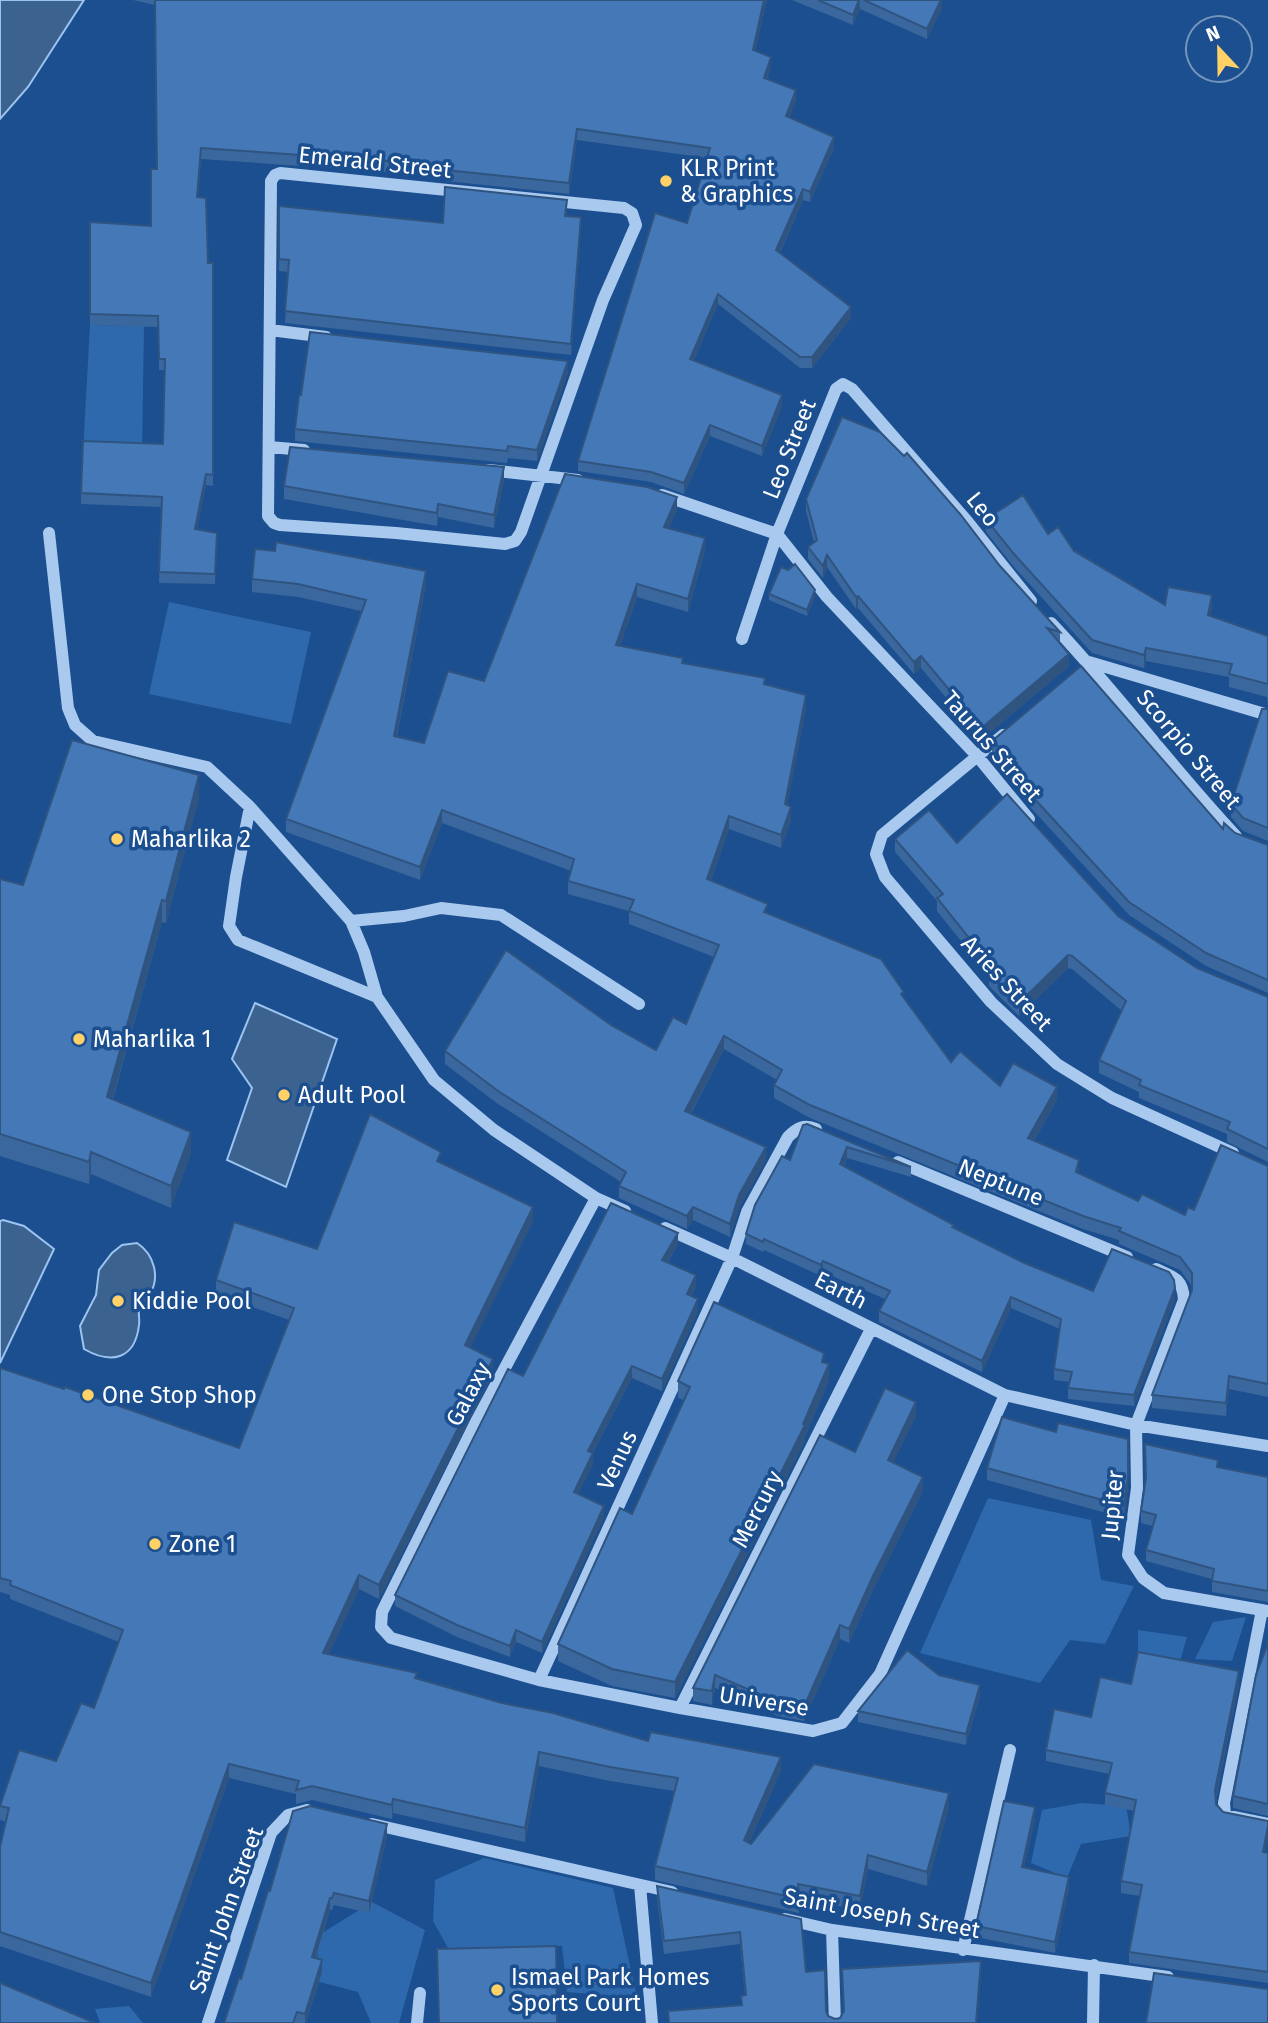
<svg xmlns="http://www.w3.org/2000/svg" width="1268" height="2023" font-family="'Fira Sans',sans-serif">
	<style>
		.green { fill: #2e69ad }
		.water { fill: #3c6290; stroke: #9cc4f0; stroke-width: 2 }
		.lines { fill: none; stroke-linecap: round; stroke-linejoin: round }
		.minor { stroke: #a9c9ee; stroke-width: 12 }
		.wall { fill: #3a679d }
		.shaded-wall { fill: #305480 }
		.building { fill: #4478b7; stroke: #305480; stroke-width: 2 }
		.poi-dot { fill: #ffd166; stroke: #1b4f8f; stroke-width: 2.5 }
		.labels { text-anchor: middle; stroke-width: 7; stroke-linejoin: round; paint-order: stroke }
		.street-label { font-size: 23px; fill: #fff; stroke: #1b4f8f }
		.poi-label { font-size: 23px; fill: #fff; stroke: #1b4f8f; text-anchor: start }
	</style>
	<rect width="100%" height="100%" fill="#1b4f8f"/>
	<!-- green -->
	<path class="green" d="M90,325L144,326L142,454L83,452Z
		M169,602L311,632L291,724L149,694Z
		M988,1498L1091,1520L1101,1580L1134,1586L1105,1644L1070,1640L1040,1683L920,1653Z
		M1246,1617L1232,1661L1195,1659L1213,1622Z
		M1138,1630L1187,1637L1180,1661H1138Z
		M1081,1803L1126,1806L1131,1836L1081,1844L1067,1878L1031,1863L1042,1810Z
		M484,1858L613,1888L637,1998L567,1992L562,1946L448,1948L433,1921L435,1880Z
		M372,1902L425,1930L399,2023H371L358,1992L316,1981L319,1935Z
		M129,2006L143,2023H100L95,2009Z"/>
	<!-- water -->
	<path class="water" d="M0,0H84L28,87L0,119Z
		M255,1003L337,1039L286,1187L227,1160L252,1088L232,1059Z
		M3,1220L24,1226L54,1249L0,1363V1221Z
		M137,1243C154,1254 161,1278 149,1295C146,1300 141,1303 139,1308C138,1313 140,1320 139,1325C135,1359 112,1365 84,1349L80,1326L96,1295L99,1270L112,1253L122,1245Z"/>
	<g class="lines">
		<!-- minor -->
		<path class="minor" d="M280,173L624,208L632,213L636,225L603,300L521,532L515,541L505,544L396,533L280,525L274,523L268,516L271,181L275,175Z
			M270,330L326,337
			M269,447L304,450
			M489,470L578,480
			M662,495L777,534
			M49,533L68,708L75,725L93,741L207,767L250,807L236,877L229,926L238,940L377,997L434,1080L494,1130L596,1198L625,1211
			M777,534L827,597L978,757L1029,819
			M1051,623C1116,691 1171,767 1236,836
			M742,639L777,534L836,389L843,384L852,389L967,521L1031,601
			M1089,662L1268,715
			M1003,735L882,835L876,854L885,877L991,1002L1057,1064L1112,1098L1233,1153
			M250,807L351,921L364,952L377,997
			M351,921L404,916L441,908L501,915L639,1004
			M898,1162L1127,1257
			M596,1198L477,1420L382,1612L381,1627L391,1638L539,1680L680,1708L813,1731L842,1723L880,1674L1005,1395
			M665,1228L732,1258L1005,1395L1136,1425L1268,1446
			M1156,1269C1174,1277 1183,1279 1184,1300L1136,1425L1137,1488L1128,1555L1143,1578L1164,1593L1268,1611
			M1262,1610L1224,1803L1225,1815L1268,1824
			M539,1680L732,1258L747,1212L788,1137C797,1128 804,1124 816,1129
			M680,1708L871,1329
			M372,1824L672,1892
			M640,1885L652,2023
			M785,1919L832,1930L1168,1977
			M832,1930L835,2023
			M963,1950L1010,1750
			M208,2023L271,1833L288,1815L307,1810
			M417,2023L420,1993
			M1093,2023L1094,1965"/>
	</g>
	<!-- wall -->
	<path class="wall" d="M133,0H767L755,51L771,67L767,80L796,101L789,118L834,148L810,202L803,200L780,253L851,318L812,368H800L718,304L694,360L782,406L762,456L710,436L684,494L651,482L578,471V461L687,223L707,158L577,140L569,194L446,181V176L201,159L198,197L208,263H213V486L206,485L197,529L217,533L215,584L159,583L161,507L81,504V493L163,444L165,370H159L158,327L90,325V222L151,226L157,169L155,5Z
		M792,0H942V8L927,39L860,9L853,25Z
		M279,206L443,223L567,211L566,216L581,229L571,355L285,323L288,272L279,271Z
		M568,372L537,461L508,458L507,463L295,441V429Z
		M504,480L494,528L438,517L437,526L284,499V486Z
		M806,499L1000,566L1060,632V644L1069,666L979,742L959,720V713L921,668L914,674L858,608L856,609L827,567L823,578L808,559V547L814,542L806,511Z
		M677,510L669,528L705,551L688,612L637,597L620,646L765,685L806,708L787,805L791,820L781,848L729,829L711,881L768,914L904,999L951,1062L1000,1086L1057,1100L1034,1141L1079,1174L1138,1201L1185,1215L1268,1166V1397L1229,1389L1226,1416L1152,1408V1395L1192,1291V1286L1180,1270L1119,1244V1240L1083,1229L810,1118L774,1098V1085L777,1080L724,1049L691,1114L766,1160L739,1208L730,1237L693,1220L687,1229L619,1198V1186L621,1182L498,1104L445,1064V1051L611,1025L656,1050L686,1024L714,957L629,924V911L568,894V881L571,871L442,823L420,880L286,832V819L361,611L298,597L252,592V579L426,584L397,736L424,743L484,681Z
		M986,519L1048,534L1165,605L1212,608L1210,616L1268,636V706L1267,697L1229,687V677L1146,661L1144,668L1092,653L1014,567L986,532Z
		M769,594L815,596L807,616L769,600Z
		M1268,709V841L1243,831L1231,817V804Z
		M992,741L1223,829L1268,845V993L1206,966L1129,915L1032,809L1011,781V771L992,754Z
		M199,797L166,923L162,922L113,1099L191,1153L171,1208L91,1174L89,1184L0,1156V879L23,885Z
		M895,839L957,843L1118,916L1197,968L1268,997V1162L1227,1142V1134L1139,1098V1092L1099,1073V1060L1122,1011L1072,969L1068,968L1019,1016L989,986V976L937,911V901L895,852Z
		M803,1125L911,1167V1177L847,1158L844,1166L954,1228L1022,1262L1093,1291L1175,1299L1134,1406L1068,1399V1388L1070,1382L1054,1380V1369L1060,1329L1011,1308L982,1372L879,1322V1311L885,1299L823,1272L821,1276L764,1250L763,1252L746,1244V1234L790,1160Z
		M441,1163L533,1221L470,1347L493,1373L379,1599L359,1589L329,1654L502,1703L648,1741L781,1771L749,1843L751,1844L949,1807L927,1886L868,1869L860,1910L799,1898V1913L655,1880V1866L674,1791L610,1781L539,1766L525,1842L393,1813L392,1819L312,1800L296,1804V1794L229,1778L151,1997L0,1946V1847L6,1822L0,1820V1806L56,1761L94,1708L119,1642L10,1599V1595L0,1592V1368L239,1448L289,1320L216,1294V1280L317,1249Z
		M678,1244L668,1262L696,1287L691,1296L698,1311L662,1391L632,1378L593,1453V1464L578,1494L604,1517L542,1653L516,1642L510,1657L457,1637L395,1606V1595L523,1376Z
		M824,1362L829,1380L805,1437V1441L675,1698L612,1686L558,1661V1644L632,1514L684,1400L678,1398V1381Z
		M916,1416L893,1462L923,1491L873,1590L849,1643L840,1639L804,1721L778,1716L715,1688L712,1705L693,1701V1688L855,1452Z
		M1056,1432L1128,1487L1124,1518L987,1480V1468Z
		M1218,1467L1268,1477V1602L1212,1592V1579L1146,1561V1550L1153,1526L1141,1523V1511Z
		M1268,1640V1816L1233,1808V1796Z
		M939,1675L980,1696L966,1745L858,1722V1711Z
		M1239,1683L1216,1799V1804L1223,1812L1268,1838L1265,1852L1268,1853V1983L1129,1963V1952L1140,1896L1121,1893V1881L1134,1811L1105,1805V1793L1109,1774L1046,1761V1750L1091,1717L1131,1684Z
		M1035,1819L1024,1867L1069,1888L1055,1953L976,1937V1926Z
		M387,1836L369,1913L334,1905L332,1910H330L316,1958L322,1972L306,2023H224L241,1979L270,1891Z
		M657,1886L801,1919L806,1972L828,2016L835,2019L981,1973L977,2023H668V2011L741,2006V1996L745,1995L740,1944L664,1954L657,1898Z"/>
	<!-- shaded-wall -->
	<path class="shaded-wall" d="M764,0H767L753,61V50Z
		M859,0L860,9L853,25V15Z
		M941,0H942V8L927,39V29Z
		M771,57V67L764,89V78Z
		M796,90V101L786,127V116Z
		M577,129V140L569,194V183Z
		M834,137V148L810,202V192Z
		M201,148V159L197,208V197Z
		M803,189V200L776,261V250Z
		M581,217V229L571,355V344Z
		M718,294V304L690,369V359Z
		M851,307V318L812,368V357Z
		M568,361V372L537,461V450Z
		M782,395V406L762,456V446Z
		M710,425V436L684,494V483Z
		M504,467V480L494,528V515Z
		M206,474V485L195,540V529Z
		M677,497V510L664,540V527Z
		M438,504V517L437,526V513Z
		M705,538V551L688,612V599Z
		M827,555V567L823,578V566Z
		M426,571V584L394,749V736Z
		M637,584V597L616,658V645Z
		M815,590V596L807,616V610Z
		M1212,595V608L1208,628V615Z
		M858,596V608L856,609V597Z
		M1146,648V661L1144,668V655Z
		M1069,654V666L979,742V730Z
		M921,656V668L914,674V662Z
		M806,695V708L785,817V804Z
		M199,775V797L166,923V901Z
		M791,807V820L781,848V835Z
		M442,810V823L420,880V867Z
		M729,816V829L707,892V879Z
		M162,900V922L107,1118V1097Z
		M1068,955V968L1019,1016V1003Z
		M724,1036V1049L685,1124V1111Z
		M1057,1087V1100L1028,1151V1138Z
		M191,1132V1153L171,1208V1186Z
		M766,1147V1160L739,1208L730,1237V1224L739,1195Z
		M847,1147V1158L840,1175V1164Z
		M91,1152V1174L89,1184V1162Z
		M1079,1160V1173L1076,1185V1172Z
		M533,1207V1221L465,1359V1345Z
		M693,1207V1220L687,1229V1216Z
		M678,1233V1244L662,1271V1260Z
		M823,1261V1272L821,1276V1265Z
		M696,1275V1287L687,1305V1294Z
		M1175,1288V1299L1134,1406V1395Z
		M1011,1297V1308L982,1372V1361Z
		M698,1299V1311L662,1391V1379Z
		M493,1359V1373L379,1599V1585Z
		M829,1364V1380L805,1437V1441L675,1698V1682L803,1424Z
		M632,1366V1378L588,1462V1451Z
		M1229,1376V1389L1226,1416V1403Z
		M916,1402V1416L888,1474V1460Z
		M593,1453V1464L574,1503V1492Z
		M1128,1475V1487L1124,1518V1506Z
		M923,1477V1491L873,1590L849,1643V1629L873,1576Z
		M604,1506V1517L542,1653V1642Z
		M359,1575V1589L323,1667V1653Z
		M840,1625V1639L804,1721V1707Z
		M516,1630V1642L510,1657V1646Z
		M1239,1671V1683L1215,1801V1790Z
		M715,1675V1688L712,1705V1691Z
		M980,1685V1696L966,1745V1734Z
		M539,1752V1766L525,1842V1828Z
		M781,1757V1771L744,1854V1840Z
		M229,1764V1778L151,1997V1983Z
		M949,1793V1807L927,1886V1872Z
		M393,1799V1813L392,1819V1805Z
		M1035,1807V1819L1022,1878V1867Z
		M387,1824V1836L369,1913V1901Z
		M1268,1826V1838L1263,1863V1852Z
		M868,1855V1869L860,1910V1896Z
		M1069,1877V1888L1055,1953V1942Z
		M330,1898V1910L312,1968V1957Z
		M322,1960V1972L306,2023H305V2014Z
		M981,1961L977,2023H976Z"/>
	<!-- building -->
	<path class="building" d="M155,0H764L753,50L771,57L764,78L796,90L786,116L834,137L810,192L803,189L776,250L851,307L812,357H800L718,294L690,359L782,395L762,446L710,425L684,483L651,472L578,461L655,213L687,223L710,148L577,129L569,183L446,170V165L201,148L197,197L206,198L208,263H213V475L206,474L195,529L217,533L215,574L159,572L162,497L81,493L83,441L163,444L165,359H159L158,316L90,314V222L151,226V169H157Z
		M818,0H859L853,15Z
		M864,0H941L927,29Z
		M445,187L567,200L565,216L581,217L571,344L285,311L289,260L279,259V206L443,223Z
		M310,332L568,361L537,450L508,446L507,451L295,429L299,395H301Z
		M842,417L880,432L904,456L907,453L960,514L1000,566L1060,632L1047,628L1069,654L979,730L959,708L962,705L921,656L914,662L858,596L856,597L827,555L823,566L808,547L817,540L806,499Z
		M290,447L504,467L494,515L438,504L437,513L284,486Z
		M565,474L647,487L677,497L664,527L705,538L688,599L637,584L616,645L683,658L682,663L765,678L764,684L806,695L785,804L791,807L781,835L729,816L707,879L768,904L764,912L881,959L904,992L901,994L951,1062L960,1051L1000,1086L1013,1063L1057,1087L1028,1138L1079,1160L1076,1172L1138,1201L1142,1194L1185,1215L1188,1207L1194,1210L1221,1145L1268,1166V1384L1229,1376L1226,1403L1152,1395L1192,1290V1273L1180,1257L1119,1231L1121,1228L1083,1216L810,1105L774,1085L782,1070L724,1036L685,1111L766,1147L739,1195L730,1224L693,1207L687,1216L619,1186L626,1172L498,1091L445,1051L506,950L611,1025L656,1050L673,1017L686,1024L719,945L629,911L634,900L568,881L574,859L442,810L420,867L286,819L366,600L298,584L252,579L255,549L275,551L276,542L426,571L394,736L424,743L448,671L484,681Z
		M1023,495L1048,534L1058,527L1074,551L1165,605L1168,587L1212,595L1208,615L1268,636V684L1229,674L1232,664L1146,648L1144,655L1092,640L1014,554L986,519Z
		M795,564L815,590L807,610L769,594L781,567L788,570Z
		M1081,666L1223,829L1224,823L1235,833L1268,845V980L1206,953L1129,902L1032,796L1011,768L1017,763L992,741Z
		M1262,709H1268V828L1243,818L1231,804Z
		M72,740L199,775L166,901L162,900L107,1097L191,1132L171,1186L91,1152L89,1162L0,1134V879L23,885Z
		M1007,794L1118,916L1197,968L1268,997V1149L1227,1129L1230,1122L1139,1085L1141,1080L1099,1060L1126,1001L1072,956L1068,955L1019,1003L989,973L994,969L937,898L943,894L895,839L929,810L957,843Z
		M370,1114L441,1152L437,1161L533,1207L465,1345L493,1359L379,1585L359,1575L323,1653L417,1673L415,1678L502,1703L553,1713L648,1741L651,1732L781,1757L744,1840L751,1844L814,1764L949,1793L927,1872L868,1855L860,1896L798,1884L799,1899L655,1866L678,1778L610,1767L539,1752L525,1828L393,1799L392,1805L312,1786L296,1790L299,1781L229,1764L151,1983L0,1932V1847L9,1808L0,1806L19,1750L56,1761L81,1703L94,1708L123,1630L10,1585L11,1581L0,1578V1368L64,1389L65,1387L239,1448L294,1308L216,1280L234,1222L317,1249Z
		M807,1124L911,1167L847,1147L840,1164L954,1225L952,1227L1022,1262L1093,1291L1112,1249L1169,1272L1174,1280L1175,1288L1134,1395L1068,1388L1072,1372L1054,1369L1061,1319L1011,1297L982,1361L879,1311L890,1291L823,1261L821,1265L764,1239L763,1242L746,1234L755,1205L782,1156L790,1160L803,1125Z
		M611,1203L678,1233L662,1260L696,1275L687,1294L698,1299L662,1379L632,1366L588,1451L593,1453L574,1492L604,1506L542,1642L516,1630L510,1646L457,1625L395,1595L508,1369L523,1376Z
		M714,1302L824,1353L822,1362L829,1364L803,1424L805,1425L675,1682L612,1669L558,1644L620,1508L632,1514L690,1387L678,1381Z
		M885,1388L916,1402L888,1460L923,1477L873,1576L849,1629L840,1625L804,1707L778,1702L715,1675L712,1691L693,1688L820,1435L855,1452Z
		M1002,1417L1056,1432L1058,1423L1128,1439V1475L1124,1506L987,1468Z
		M1145,1444L1218,1460L1217,1467L1268,1477V1591L1212,1581L1214,1569L1146,1550L1156,1515L1141,1511L1146,1478Z
		M1268,1640V1804L1233,1796L1256,1675L1267,1646Z
		M907,1650L939,1675L980,1685L966,1734L858,1711Z
		M1138,1652L1239,1671L1215,1790L1216,1804L1223,1812L1268,1821V1826L1263,1852L1268,1853V1972L1129,1952L1142,1885L1121,1881L1136,1800L1105,1793L1112,1763L1046,1750L1054,1709L1091,1717L1100,1677L1131,1684Z
		M1004,1801L1035,1807L1022,1867L1069,1877L1055,1942L976,1926Z
		M310,1806L387,1824L369,1901L334,1893L332,1898H330L312,1957L322,1960L305,2014L297,2012L293,2023H224L239,1978L241,1979L268,1891H270L293,1811Z
		M657,1886L801,1919L806,1972L825,1970L826,2011L828,2016L835,2019L840,2018L844,2011L842,1969L981,1961L976,2023H669L668,2011L742,2005L741,1996L746,1995L740,1932L664,1941Z
		M556,1946L557,2023H439L437,1949Z
		M1154,1973L1268,1989V2023H1146Z
		M0,1983L95,2023H0Z"/>
	<!-- markers -->
	<g class="poi-dot">
		<circle cx="666" cy="181" r="7"/>
		<circle cx="117" cy="839" r="7"/>
		<circle cx="79" cy="1039" r="7"/>
		<circle cx="284" cy="1095" r="7"/>
		<circle cx="118" cy="1301" r="7"/>
		<circle cx="88" cy="1395" r="7"/>
		<circle cx="155" cy="1544" r="7"/>
		<circle cx="497" cy="1990" r="7"/>
	</g>
	<g class="labels">
		<!-- street labels -->
		<g class="street-label">
			<text transform="translate(375 162) rotate(6)" y="8">Emerald Street</text>
			<text transform="translate(789 449) rotate(-68)" y="8">Leo Street</text>
			<text transform="translate(983 509) rotate(51)" y="8">Leo</text>
			<text transform="translate(992 746) rotate(49)" y="8">Taurus Street</text>
			<text transform="translate(1189 749) rotate(50)" y="8">Scorpio Street</text>
			<text transform="translate(1007 983) rotate(47)" y="8">Aries Street</text>
			<text transform="translate(1001 1182) rotate(22)" y="8">Neptune</text>
			<text transform="translate(841 1290) rotate(27)" y="8">Earth</text>
			<text transform="translate(468 1394) rotate(-62)" y="8">Galaxy</text>
			<text transform="translate(617 1460) rotate(-65)" y="8">Venus</text>
			<text transform="translate(1112 1505) rotate(-85)" y="8">Jupiter</text>
			<text transform="translate(757 1509) rotate(-63)" y="8">Mercury</text>
			<text transform="translate(764 1701) rotate(9)" y="8">Universe</text>
			<text transform="translate(226 1910) rotate(-70)" y="8">Saint John Street</text>
			<text transform="translate(882 1913) rotate(10)" y="8">Saint Joseph Street</text>
		</g>
		<!-- poi labels -->
		<g class="poi-label">
			<text x="680" y="176">KLR Print<tspan x="680" dy="26">&amp; Graphics</tspan></text>
			<text x="131" y="847">Maharlika 2</text>
			<text x="93" y="1047">Maharlika 1</text>
			<text x="298" y="1103">Adult Pool</text>
			<text x="132" y="1309">Kiddie Pool</text>
			<text x="102" y="1403">One Stop Shop</text>
			<text x="169" y="1552">Zone 1</text>
			<text x="511" y="1985">Ismael Park Homes<tspan x="511" dy="26">Sports Court</tspan></text>
		</g>
	</g>
	<!-- north arrow -->
	<g transform="translate(1219 49) rotate(338)"><circle r="33" fill="#1b4f8f" stroke="#7695bc" stroke-width="2"/>
	<path d="M0-5L12 26L0 18L-12 26Z" fill="#ffd166"/>
	<text y="-10" font-size="19" font-weight="bold" text-anchor="middle" fill="#ffffff">N</text>
	</g>
</svg>
